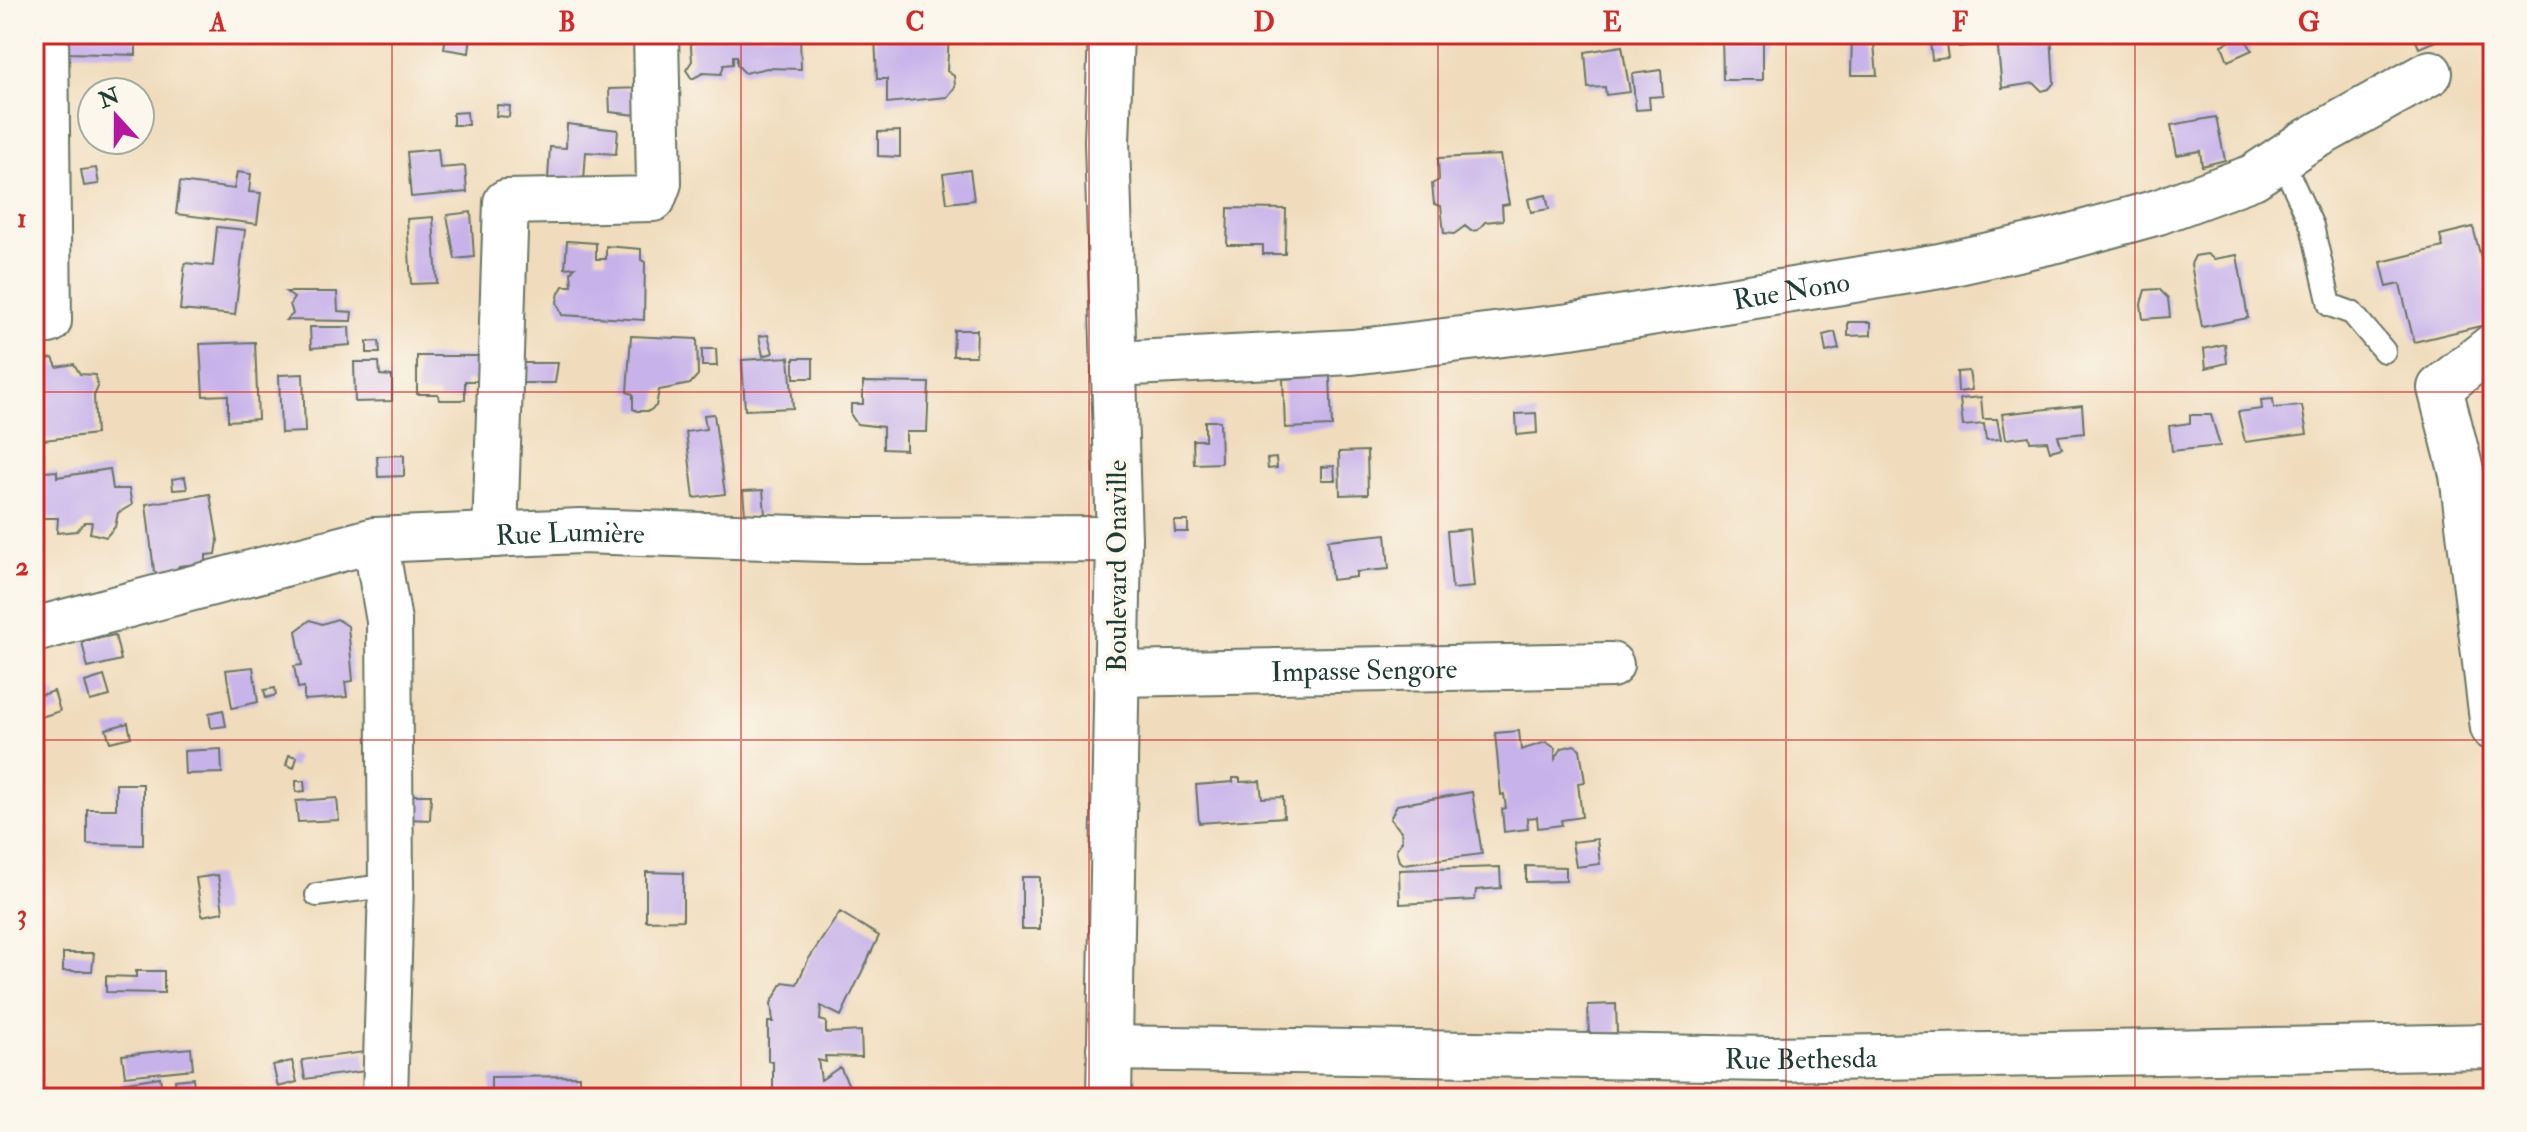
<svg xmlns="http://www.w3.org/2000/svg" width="2527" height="1132" font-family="'IM FELL Double Pica',serif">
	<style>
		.green { fill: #a5be64; stroke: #627e4c; stroke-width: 2 }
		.building { fill: #c8b2ea }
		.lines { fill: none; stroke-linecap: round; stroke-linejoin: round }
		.service-casing { stroke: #687564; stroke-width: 26 }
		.minor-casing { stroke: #687564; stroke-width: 48 }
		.tertiary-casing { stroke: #687564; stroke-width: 48 }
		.service { stroke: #fff; stroke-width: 22 }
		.minor { stroke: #fff; stroke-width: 44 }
		.tertiary { stroke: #fff; stroke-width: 44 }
		.grid { fill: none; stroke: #d62828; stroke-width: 2; stroke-opacity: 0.55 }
		.labels { text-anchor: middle; stroke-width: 8; stroke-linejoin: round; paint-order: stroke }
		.street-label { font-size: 28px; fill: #1f3d34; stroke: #fbf7ec }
		.neatline { fill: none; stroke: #d62828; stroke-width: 3 }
		.grid-label { font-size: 26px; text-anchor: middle; font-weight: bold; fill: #d62828 }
	</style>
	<rect width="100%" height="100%" fill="#fbf7ec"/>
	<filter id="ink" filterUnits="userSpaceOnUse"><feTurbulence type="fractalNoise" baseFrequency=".0125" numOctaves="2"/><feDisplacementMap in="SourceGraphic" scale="16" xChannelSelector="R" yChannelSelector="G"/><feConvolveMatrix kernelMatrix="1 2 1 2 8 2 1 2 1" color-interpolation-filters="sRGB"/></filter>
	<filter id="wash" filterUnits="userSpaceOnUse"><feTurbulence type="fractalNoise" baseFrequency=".006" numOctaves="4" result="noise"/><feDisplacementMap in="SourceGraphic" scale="32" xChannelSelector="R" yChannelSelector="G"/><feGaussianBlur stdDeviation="1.8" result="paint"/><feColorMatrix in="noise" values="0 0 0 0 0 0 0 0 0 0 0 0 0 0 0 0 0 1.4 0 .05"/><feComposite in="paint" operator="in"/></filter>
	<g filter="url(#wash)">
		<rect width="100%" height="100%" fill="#f0dcbc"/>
		<!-- green -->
		<path class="green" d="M1206,34H1342L1205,40Z"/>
		<g id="blocks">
			<!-- building -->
			<path class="building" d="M69,34H136V55L69,53Z
				M446,34H471L469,53L444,49Z
				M690,34H800L801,69L767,68L745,73L737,65V56H733V64L724,65L721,74L703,73L692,79L686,70L692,61Z
				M887,34H949L947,71L954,76L955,87L947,97L887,103V79H877L875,37Z
				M1852,34H1873L1877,75H1851Z
				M1958,34H1976L1977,45L1959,47Z
				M2017,34L2051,35L2054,83L2049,89L2042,91L2034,83L2002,88L1997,40L2017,38Z
				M2413,34H2433L2436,41L2419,48Z
				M1722,35H1763V80H1723Z
				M2243,35L2252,50L2228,61L2222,45Z
				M1945,38L1948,58L1932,60L1930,41Z
				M1622,46L1630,92L1606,95L1605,87L1588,88L1585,52Z
				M1661,70L1663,96L1649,97L1650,109L1636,110L1632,74Z
				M644,88L646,116L610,112L609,89Z
				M497,105L510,106L509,117L496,116Z
				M467,112L468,125H453V113Z
				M2216,117L2225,160L2202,166L2200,151L2177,155L2171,125Z
				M567,124L618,130L616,154L586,152L584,180L548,179L550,147L566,148Z
				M900,131V157L878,156V132Z
				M438,149L440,168L465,166L467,192L411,197L407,152Z
				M1500,155L1509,204L1502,205L1503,220L1485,222L1478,230L1471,231L1465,226L1454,234L1444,233L1441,206L1434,204L1432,184L1439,180L1438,158Z
				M96,168L99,184L84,186L81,170Z
				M970,170L974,200L947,203L943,174Z
				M237,172L251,174L249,192L261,193L257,224L176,214L180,182L234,189Z
				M1546,195L1549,209L1531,212L1528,199Z
				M1228,208L1286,209L1285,254H1263V245H1227Z
				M471,212L474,257L455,259L447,215Z
				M433,217L437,283L411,284L407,219Z
				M217,227L245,230L235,315L180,310L185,263L213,266Z
				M2473,227L2493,304V323L2414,342L2400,284L2387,287L2381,262L2443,247L2440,235Z
				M567,241L596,243V259H606V246L641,249V260L645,262L644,320L562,315L557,302L559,293L563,286H572L571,272L575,267L565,268Z
				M2207,254L2214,259L2237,255L2248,318L2202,327L2191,264L2195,256Z
				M2159,289L2168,298L2170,317L2143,319L2141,304L2145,290Z
				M286,292H337L338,311L352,312L351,321L286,320L293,314L290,304L294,298Z
				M1848,322H1871V335L1848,336Z
				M310,327H349L350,345L311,348Z
				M954,330H977L976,356H953Z
				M1835,332L1839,349L1826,352L1823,335Z
				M768,335L773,353L763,356L759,336Z
				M631,336L697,339L698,375L690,384L659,390L656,406L649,411H637L633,409V394L627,392Z
				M379,341L380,353H367V342Z
				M255,342L258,419L228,421V395L203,396L200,344Z
				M2225,344L2227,363L2206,368L2204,349Z
				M702,349H716L717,366H702Z
				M417,356H478V381H465V400H439L438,394H417Z
				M789,357L793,408L745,410L742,360Z
				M53,358L57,367L74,364L80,374L95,375L98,387L94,396L96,434L35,441L34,361Z
				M794,358H813V378H794Z
				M354,362H379L380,375L392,376V401L355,402Z
				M518,363H558L555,383H518Z
				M1969,371L1972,390L1958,392L1957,372Z
				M303,374L305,432L281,433L279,375Z
				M1330,376L1332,426L1285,428L1283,379Z
				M863,382L929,383L927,432H906V450L883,449V427L857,424L851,415V404H863Z
				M1981,397L1983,419H1997L2001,439L1986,440L1984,424L1963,426L1960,399Z
				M2273,399L2274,408L2302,406L2307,434L2245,442L2238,412L2262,409L2261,400Z
				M2082,405L2084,433L2058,436L2062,448L2050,451L2047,441L2030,442L2029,436L2006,439L2002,414Z
				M1536,413L1537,433L1517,435L1516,414Z
				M714,414L725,494L694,498L686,432L706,429L704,415Z
				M2190,415H2211L2220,446L2172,451L2169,426L2190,423Z
				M1205,421H1220L1221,463L1194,464L1193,440H1205Z
				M1367,451L1368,494L1340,495L1339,452Z
				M404,455V476L378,477L377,456Z
				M1276,458L1277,468L1268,469L1267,459Z
				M1334,466L1335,480H1321V467Z
				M110,469L113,489H129L132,505L118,513L115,527L106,537L90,533L92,522H85L77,531L57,533L58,518H34V481L44,480V472L57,471V477Z
				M185,477L187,489L173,490L172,479Z
				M763,490L765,514L745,515L743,491Z
				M210,494L218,541L216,554L206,555V563L179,566L174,573L160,576L154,571L146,504Z
				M1174,521H1188V532H1175Z
				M1469,529L1474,587L1452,589L1447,531Z
				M1386,534L1389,569L1356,572V577L1332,580L1328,540Z
				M337,619L348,626L353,681L345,682L347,697L304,700V687L298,688L294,666L302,665L296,631L310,620L322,624Z
				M115,635L121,660L88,668L82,642Z
				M253,667L258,702L232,708L226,670Z
				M104,676L110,696L90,701L85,682Z
				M275,688L276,695L266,698L264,690Z
				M54,691L60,711L38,718L34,697Z
				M223,710L226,726L211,728L209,713Z
				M128,723L131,737L110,742L106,729Z
				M1519,731L1521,750L1546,742L1555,748V759L1562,748L1574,745L1580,749L1585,782L1578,783L1582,817L1561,820L1562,825L1538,828L1537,817L1527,818L1528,829L1504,832L1502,809L1506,808L1504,794L1501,795L1495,733Z
				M221,749L222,773L185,774L184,751Z
				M289,755L297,757L294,768L286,765Z
				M1233,778H1240V782L1260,781L1262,798L1283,797L1284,817L1199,823L1196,785L1233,782Z
				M296,781H304L305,791L296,792Z
				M116,784H143V845L87,844V809H116Z
				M1472,792L1482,854L1404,864L1399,861L1396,850L1402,841L1401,831L1390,819L1397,805Z
				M407,795H431L430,820L407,819Z
				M337,798L339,820L298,822L296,801Z
				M1597,839L1600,864L1576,867L1572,842Z
				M1526,866L1566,867V881L1526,882Z
				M1500,867L1501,888L1476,890L1475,900L1400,904L1399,870Z
				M646,872L683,873V920L646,921Z
				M218,875L223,912L202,916L196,878Z
				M1022,877H1040V929H1022Z
				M840,912L879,936L841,1016L821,1006L820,1020L826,1022V1033L861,1031L862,1057L825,1056L826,1062L818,1060L821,1080L840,1067L855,1098H778L773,1088V1062L768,1061V1022H773L771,1003L783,982L797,984L808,960Z
				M63,953H94L92,971H63Z
				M136,971H164V993L106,992V976L136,977Z
				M1616,1004L1617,1033L1589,1035L1588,1005Z
				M191,1048L193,1069L125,1076L122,1055Z
				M364,1052L366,1071L305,1079L302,1060Z
				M292,1061L297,1082L278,1087L273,1065Z
				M579,1076V1098H491V1077Z
				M160,1077L163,1098H124L121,1083Z
				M193,1078L195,1094L176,1096L175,1080Z"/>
		</g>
	</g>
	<g filter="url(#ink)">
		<use href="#blocks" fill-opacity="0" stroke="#687564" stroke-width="2"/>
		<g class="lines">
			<defs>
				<path id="service" d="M2281,158L2312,226L2330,305L2352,313L2384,351
					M317,895L391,885"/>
				<g id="minor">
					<path d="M46,34L49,321"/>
					<path d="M2493,346L2440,388L2462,474L2493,728"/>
					<path id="s1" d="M1114,364L1352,352L1570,326L1940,266L2057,240L2158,212L2253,177L2304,143L2430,73"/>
					<path d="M495,535L506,202L653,199L659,183L656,34"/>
					<path d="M375,540L389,621L391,885L385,1098"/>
					<path id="s2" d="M34,630L375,540L580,531L857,540L1119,539"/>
					<path id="s3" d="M1116,674L1611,665"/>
					<path id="s4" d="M1109,1048L1771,1059L2493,1046"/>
				</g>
				<path id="tertiary" d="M1109,1098L1119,539L1107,141L1111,34"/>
			</defs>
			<!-- service casing -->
			<use href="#service" class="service-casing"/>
			<!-- minor casing -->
			<use href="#minor" class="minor-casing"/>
			<!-- tertiary casing -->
			<use href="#tertiary" class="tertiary-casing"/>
			<!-- service -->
			<use href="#service" class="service"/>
			<!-- minor -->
			<use href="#minor" class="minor"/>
			<!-- tertiary -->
			<use href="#tertiary" class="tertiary"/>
		</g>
	</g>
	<!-- grid -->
	<path class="grid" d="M392,34V1098M741,34V1098M1089,34V1098M1438,34V1098M1786,34V1098M2135,34V1098M34,392H2493M34,740H2493"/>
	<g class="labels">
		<!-- street labels -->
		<g class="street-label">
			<text dy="10" stroke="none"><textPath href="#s1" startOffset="682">Rue Nono</textPath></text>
			<text dy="10" stroke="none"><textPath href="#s2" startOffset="548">Rue Lumière</textPath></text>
			<text transform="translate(1116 566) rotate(-90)" y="10">Boulevard Onaville</text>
			<text dy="10" stroke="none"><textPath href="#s3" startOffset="248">Impasse Sengore</textPath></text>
			<text dy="10" stroke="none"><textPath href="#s4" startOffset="692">Rue Bethesda</textPath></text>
		</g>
	</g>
	<!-- margin -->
	<rect width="2527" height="1132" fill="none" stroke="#fbf7ec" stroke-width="88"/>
	<!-- north arrow -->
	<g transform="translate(116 116) rotate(339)"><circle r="38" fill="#fbf7ec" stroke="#a3ada2" stroke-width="2"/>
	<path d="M0-6L14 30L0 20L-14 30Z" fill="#b5179e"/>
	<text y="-12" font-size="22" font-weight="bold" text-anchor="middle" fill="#1f3d34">N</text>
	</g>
	<rect x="44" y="44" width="2439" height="1044" class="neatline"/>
	<g class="grid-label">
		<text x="218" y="31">A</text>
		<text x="567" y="31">B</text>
		<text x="915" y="31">C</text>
		<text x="1264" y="31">D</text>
		<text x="1612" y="31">E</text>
		<text x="1960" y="31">F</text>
		<text x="2309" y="31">G</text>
		<text x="22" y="227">1</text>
		<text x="22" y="575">2</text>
		<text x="22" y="923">3</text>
	</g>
</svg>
